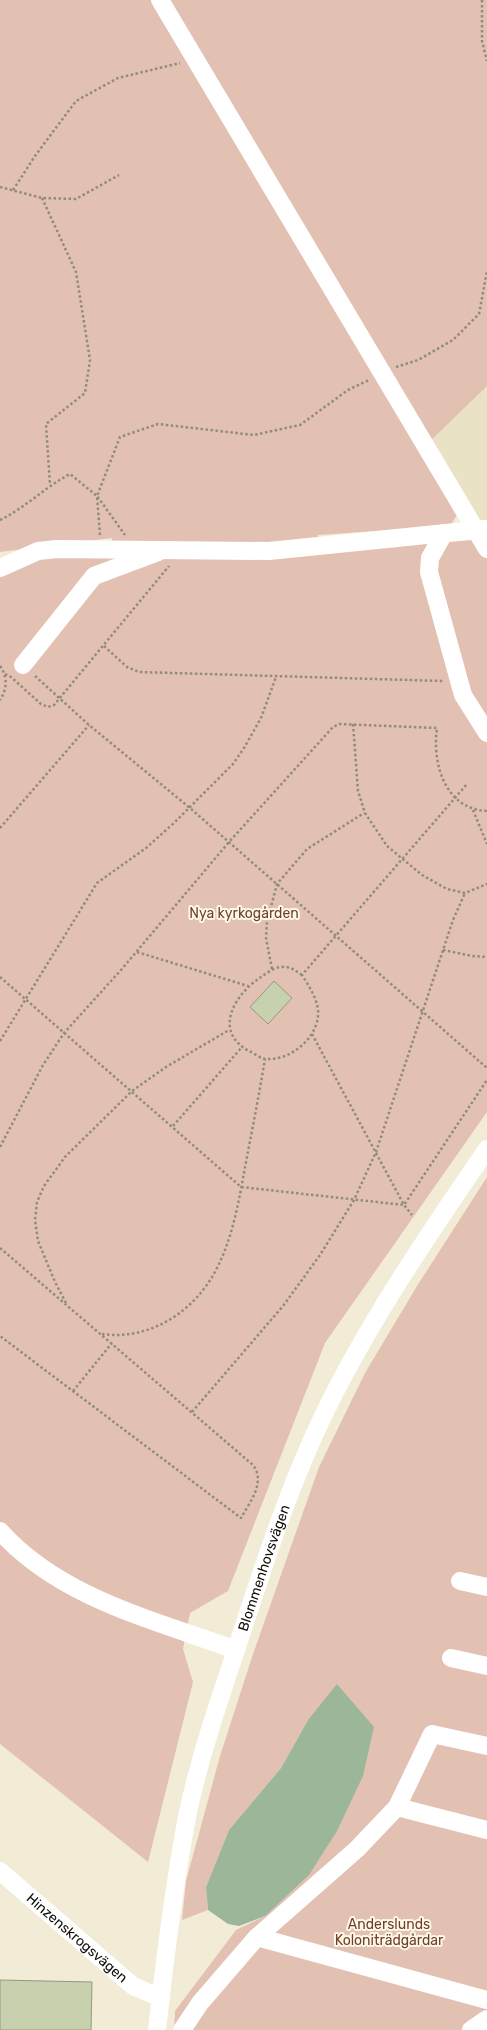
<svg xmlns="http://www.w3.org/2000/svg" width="487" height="2030" font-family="Rubik,sans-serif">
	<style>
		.built { fill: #eae2c5 }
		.green { fill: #e3c1b2 }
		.water { fill: #9cb69a }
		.building { fill: #c8d1ae; stroke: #939884 }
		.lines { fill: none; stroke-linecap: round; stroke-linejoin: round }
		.path { stroke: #908c7d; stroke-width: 2.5; stroke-dasharray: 2.5 2.5; stroke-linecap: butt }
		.minor { stroke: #fff; stroke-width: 18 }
		.labels { text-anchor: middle; stroke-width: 4; stroke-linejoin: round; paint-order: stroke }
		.park-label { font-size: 14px; fill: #714028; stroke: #fef9e8 }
		.street-label { font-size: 14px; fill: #0f0d06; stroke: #fef9e8 }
	</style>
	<rect width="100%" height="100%" fill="#f2ecd7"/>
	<!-- built -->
	<path class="built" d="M487,386V522H479L431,440Z"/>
	<!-- green -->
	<path class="green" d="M0,0H487V386L419,452L457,515L450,526L318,535L319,552L487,539V1112L325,1343L228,1591L190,1613L183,1649L193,1682L148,1862L0,1744V575L47,555L111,552L112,538L0,552Z
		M487,1177V2030H174L175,2011L236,1930L265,1916L308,1720L281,1768L229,1830L206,1887L208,1910L182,1920L186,1881L220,1756L253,1654L319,1467L365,1373L417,1286Z"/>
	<!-- water -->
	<path class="water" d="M337,1684L374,1727L363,1776L337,1831L309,1875L265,1916L239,1926L228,1924L208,1910L206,1887L229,1830L281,1768L308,1720Z"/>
	<!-- building -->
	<path class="building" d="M274,981L292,998L268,1024L250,1007Z
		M0,1980L92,1982L91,2030H0Z"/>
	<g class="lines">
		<!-- path -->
		<path class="path" d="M482,0V41L487,61
			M0,187L42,198L76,199L119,175
			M13,190L35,156L76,101L118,78L180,63
			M42,198L76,272L90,360L85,393L46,424L50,485
			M396,367L418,360L453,340L479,314L487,271
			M0,520C25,508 45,487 70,474L97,496L120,437L158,424L254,435L300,425L348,390L369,380
			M100,535L97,496L125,535
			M104,646L127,667L139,672L443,681
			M0,666C8,677 7,689 0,700
			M5,674L11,677L41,704L48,707L54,705L169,566
			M35,676L89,725L190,808L487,1068
			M353,724L358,791L365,813L387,846L422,875L447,889L465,893L487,884
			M473,810L487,844
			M0,828L89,725
			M443,950L472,956L487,957
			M137,952L248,986
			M272,969L266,938L267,922L277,884L307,849L364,813
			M302,975C296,971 290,966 282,967C274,967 267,973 261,977C235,994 212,1031 249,1051C254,1053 261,1059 266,1059C292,1061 321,1035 318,1009C316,997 309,986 302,975L467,784
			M0,977L241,1187L404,1205L487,1080
			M312,1034L404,1205L412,1215
			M0,1041L97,883L146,848L174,823L233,764L244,748L261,718L276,677
			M173,1126L242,1047
			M0,1147L43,1065L64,1033L121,970L229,842L333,727L339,724L437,728C432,764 445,809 487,811
			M0,1248L253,1465C266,1482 250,1502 241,1518L0,1336
			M66,1303L55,1282L38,1241L35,1220L37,1202L44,1186L65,1157L132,1091L166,1067L229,1030
			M102,1334C151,1341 197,1310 218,1266C233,1236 239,1200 245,1167C252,1131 259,1095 265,1059
			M73,1391L112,1343
			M192,1412L283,1306L320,1255L354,1200L376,1152L453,920L465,893"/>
		<!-- minor -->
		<g class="minor">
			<path d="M160,0L487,549"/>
			<path d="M444,533L430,558L429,572L463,695L487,733"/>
			<path d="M0,568L38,551L57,549L269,551L485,529"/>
			<path d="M23,665L94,576L158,552"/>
			<path d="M0,1531C60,1598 154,1620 236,1650"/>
			<path d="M460,1581L487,1587"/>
			<path d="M451,1658L487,1666"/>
			<path d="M397,1807L487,1830"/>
			<path id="s1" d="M0,1871L133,1986L161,1998"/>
			<path d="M257,1937L487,2000"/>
			<path id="s2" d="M157,2030C165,1957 174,1884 188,1812C200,1756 219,1701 237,1647C261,1574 284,1501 316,1431C361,1333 426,1238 487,1149"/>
			<path d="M182,2030L200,2003L257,1937L357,1849L397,1807L432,1734L487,1746"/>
			<path d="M471,2030L487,2019"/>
		</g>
	</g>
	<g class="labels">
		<!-- park labels -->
		<g class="park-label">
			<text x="244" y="918">Nya kyrkogården</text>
			<text x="389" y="1929">Anderslunds<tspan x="389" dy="16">Koloniträdgårdar</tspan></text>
		</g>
		<!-- street labels -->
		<g class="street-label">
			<text dy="5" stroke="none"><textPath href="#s2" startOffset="476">Blommenhovsvägen</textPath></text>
			<text dy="5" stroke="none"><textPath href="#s1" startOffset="102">Hinzenskrogsvägen</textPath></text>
		</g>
	</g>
</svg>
